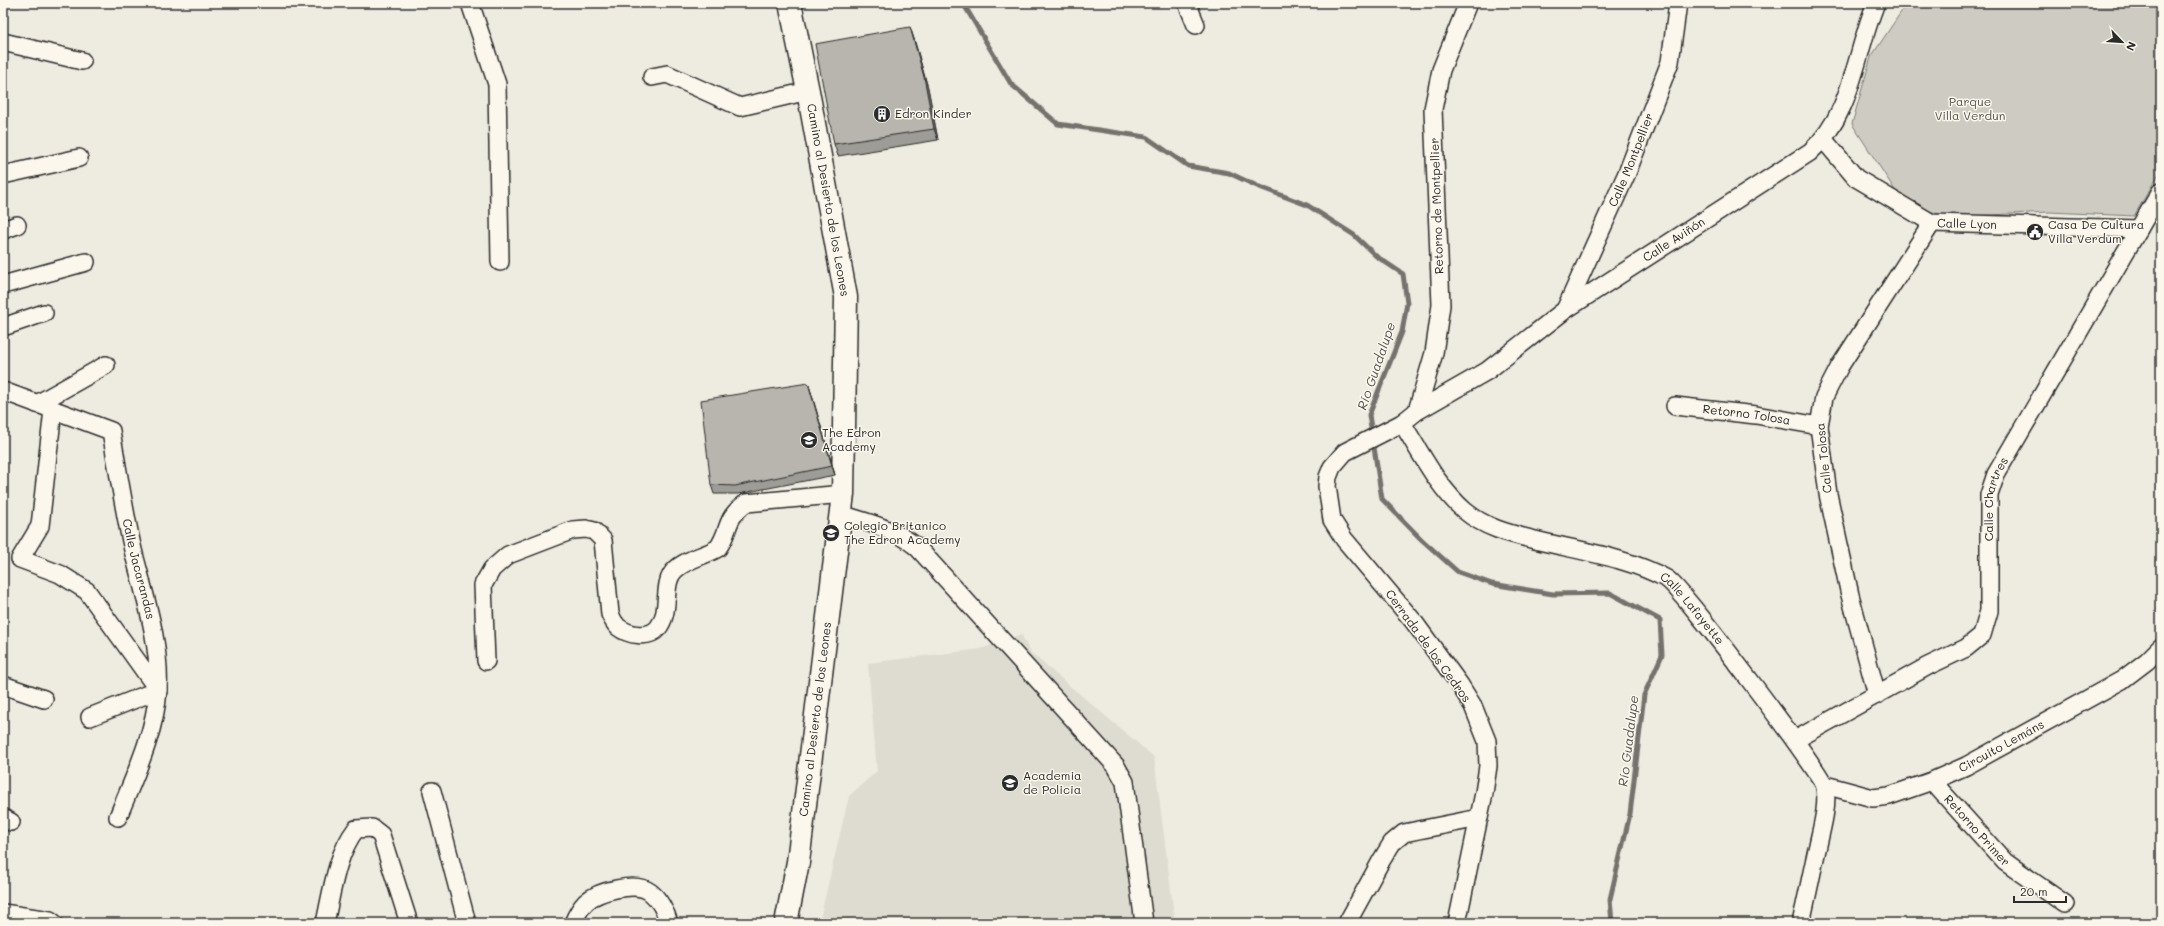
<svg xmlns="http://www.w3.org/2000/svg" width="2164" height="926" font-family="Mali,sans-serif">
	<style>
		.built { fill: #dedbd1 }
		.green { fill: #cecbc2; stroke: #7c7b76 }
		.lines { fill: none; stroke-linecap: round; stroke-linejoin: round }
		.stream { stroke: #74726e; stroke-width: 5 }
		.minor-casing { stroke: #2b2b2b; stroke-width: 20 }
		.major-casing { stroke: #2b2b2b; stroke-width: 25 }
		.minor { stroke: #fbf7ec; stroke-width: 17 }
		.major { stroke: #fbf7ec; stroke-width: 22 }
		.wall { fill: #9e9c96; stroke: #2b2b2b }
		.shaded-wall { fill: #817f7a; stroke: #2b2b2b }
		.building { fill: #b8b5ae; stroke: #2b2b2b }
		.labels { text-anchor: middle; stroke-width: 3; stroke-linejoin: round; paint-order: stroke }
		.park-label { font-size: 12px; fill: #545351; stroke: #fbf7ec }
		.poi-label { font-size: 12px; fill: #2b2b2b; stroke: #fbf7ec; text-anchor: start }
		.street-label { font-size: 12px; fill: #2b2b2b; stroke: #fbf7ec }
		.water-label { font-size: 13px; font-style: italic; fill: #555552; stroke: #fbf7ec }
	</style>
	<rect width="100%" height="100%" fill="#eeebe0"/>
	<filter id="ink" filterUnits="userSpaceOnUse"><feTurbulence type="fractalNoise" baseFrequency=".025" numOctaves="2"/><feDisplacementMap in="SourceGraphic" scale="8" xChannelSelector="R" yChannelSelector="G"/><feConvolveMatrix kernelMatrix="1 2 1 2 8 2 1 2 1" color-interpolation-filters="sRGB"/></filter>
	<g filter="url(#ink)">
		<!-- built -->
		<path class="built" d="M1021,634L1031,653L1154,757L1175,923H819L849,796L877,771L868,663L981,649Z"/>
		<!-- green -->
		<path class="green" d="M1907,3H2161V170L2134,216L2050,212L1950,217L1904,204L1852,124L1871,57Z"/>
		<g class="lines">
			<!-- stream -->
			<path class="stream" d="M963,3L1011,84L1058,124L1146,137L1188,166L1229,173L1257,186L1307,205L1354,235L1376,256L1403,274L1407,303L1402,332L1369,415L1382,499L1421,539L1458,572L1492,584L1553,594L1610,593L1660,620L1662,655L1644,695L1630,814L1610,899L1612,923"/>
			<defs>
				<g id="minor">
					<path d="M470,3L497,84L500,262"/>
					<path d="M1187,3L1196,25"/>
					<path d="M3,42L82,61"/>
					<path d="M652,77L667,74L740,107L808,91"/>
					<path id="s1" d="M1824,140L1856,178L1932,223L2139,229"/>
					<path d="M3,175L79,158"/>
					<path d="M3,230L17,225"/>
					<path d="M3,285L86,262"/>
					<path id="s2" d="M1565,310L1627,173L1670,62L1678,3"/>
					<path d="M3,327L44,313"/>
					<path id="s3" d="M3,391L111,431C118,470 124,511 133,550C144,594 161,644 158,690C155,734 134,777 118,817"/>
					<path d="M37,404L106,365"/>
					<path id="s4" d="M1675,406L1756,415L1819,426"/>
					<path d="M53,410L40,526L20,559L60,574L87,591L158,690L90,717"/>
					<path d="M1417,411L1434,353L1441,305L1433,109L1441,70L1468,3"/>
					<path id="s5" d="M1402,423C1421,453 1438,488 1465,511C1485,528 1511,534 1535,540C1579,551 1627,557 1667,579C1681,587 1822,773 1825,787C1828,807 1822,826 1818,845C1812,871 1807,897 1801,923"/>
					<path d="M840,514C868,522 894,529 917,547L1116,766L1125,782L1144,923"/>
					<path d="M486,661L483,585L492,569L508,555L573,530L586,529L594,531L603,540L610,614C612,619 614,623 618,627C628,635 649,639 658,628C672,611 661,583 675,570C686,559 705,556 718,548C731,529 724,519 746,503L843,494"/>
					<path d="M3,685L44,699"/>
					<path d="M1877,695L1850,595L1828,494L1819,426L1824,397L1840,366L1932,223"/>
					<path id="s6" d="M1795,740L1928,666L1966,648L1982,635L1989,611V495L1996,474L2161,191"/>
					<path id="s7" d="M1932,781L2005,862L2065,904"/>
					<path id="s8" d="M1825,785L1873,798L1889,796L1932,781L1966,766L2122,680L2147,661L2161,647"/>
					<path d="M432,791L467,923"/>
					<path d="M3,818L11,822"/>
					<path d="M3,913L50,920L54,923"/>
					<path d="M325,923C332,892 336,855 356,829L372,828L381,835L409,923"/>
					<path d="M573,923C576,916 581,907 586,902C598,891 636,881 650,892C659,899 666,912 669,923"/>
					<path d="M1347,923L1381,861L1392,843L1404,833L1479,818"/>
					<path id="s9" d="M1457,923L1484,793L1488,766L1487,741L1473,706L1460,685L1414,622L1344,539L1332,520L1327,486L1328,477L1332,467L1345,452L1402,423L1417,411L1487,371L1565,310L1810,152C1853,114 1855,53 1876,3"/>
				</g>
				<g id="major">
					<path id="s10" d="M786,923L798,862L843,494L846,297L808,91L790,3"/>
				</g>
			</defs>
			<!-- minor casing -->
			<use href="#minor" class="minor-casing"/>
			<!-- major casing -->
			<use href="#major" class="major-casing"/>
			<!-- minor -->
			<use href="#minor" class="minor"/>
			<!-- major -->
			<use href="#major" class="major"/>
		</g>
		<!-- wall -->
		<path class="wall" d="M910,27L914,39L928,88L938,140L838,156L834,144Z
			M808,383L811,392L835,475L738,494H714L711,485Z"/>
		<!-- shaded-wall -->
		<path class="shaded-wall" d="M910,27L914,39L928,88L938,140L934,129Z
			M808,383L811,392L835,475L832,466Z"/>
		<!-- building -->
		<path class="building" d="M910,27L924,77L934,129L834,144L815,44Z
			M808,383L832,466L735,486L711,485L701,400Z"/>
	</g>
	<!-- icons -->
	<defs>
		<symbol id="building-disc" viewBox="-11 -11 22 22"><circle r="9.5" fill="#2b2b2b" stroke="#fbf7ec"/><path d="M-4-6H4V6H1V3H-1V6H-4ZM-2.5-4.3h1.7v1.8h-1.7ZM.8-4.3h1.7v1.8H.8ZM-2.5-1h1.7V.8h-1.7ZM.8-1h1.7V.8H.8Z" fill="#fff"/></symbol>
		<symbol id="civic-disc" viewBox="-11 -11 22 22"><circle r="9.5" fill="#2b2b2b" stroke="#fbf7ec"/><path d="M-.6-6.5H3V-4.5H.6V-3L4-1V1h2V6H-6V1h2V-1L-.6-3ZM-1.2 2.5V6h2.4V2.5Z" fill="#fff"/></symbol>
		<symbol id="school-disc" viewBox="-11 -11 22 22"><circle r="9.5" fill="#2b2b2b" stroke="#fbf7ec"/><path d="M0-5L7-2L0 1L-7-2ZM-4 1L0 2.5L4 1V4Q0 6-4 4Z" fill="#fff"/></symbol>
	</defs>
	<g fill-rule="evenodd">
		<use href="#building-disc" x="872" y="104" width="20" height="20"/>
		<use href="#civic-disc" x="2025" y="222" width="20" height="20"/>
		<use href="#school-disc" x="799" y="430" width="20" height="20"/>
		<use href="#school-disc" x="821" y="523" width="20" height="20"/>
		<use href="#school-disc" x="1000" y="773" width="20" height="20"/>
	</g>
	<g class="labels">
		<!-- park labels -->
		<g class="park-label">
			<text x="1970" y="106">Parque<tspan x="1970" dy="14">Villa Verdun</tspan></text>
		</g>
		<!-- poi labels -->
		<g class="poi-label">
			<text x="895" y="118">Edron Kinder</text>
			<text x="2048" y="229">Casa De Cultura<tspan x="2048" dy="14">Villa Verdum</tspan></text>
			<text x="822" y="437">The Edron<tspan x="822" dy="14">Academy</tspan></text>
			<text x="844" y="530">Colegio Britanico<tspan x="844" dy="14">The Edron Academy</tspan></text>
			<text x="1023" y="780">Academia<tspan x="1023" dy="14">de Policia</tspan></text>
		</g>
		<!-- street labels -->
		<g class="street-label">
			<text dy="4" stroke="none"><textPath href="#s2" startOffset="164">Calle Montpellier</textPath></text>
			<text transform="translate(828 200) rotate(80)" y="4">Camino al Desierto de los Leones</text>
			<text transform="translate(1437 206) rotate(-92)" y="4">Retorno de Montpellier</text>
			<text dy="4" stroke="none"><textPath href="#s1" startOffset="173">Calle Lyon</textPath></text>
			<text dy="4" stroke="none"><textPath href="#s9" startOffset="923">Calle Aviñón</textPath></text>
			<text dy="4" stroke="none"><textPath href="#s4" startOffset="72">Retorno Tolosa</textPath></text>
			<text transform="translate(1824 458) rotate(-96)" y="4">Calle Tolosa</text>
			<text dy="4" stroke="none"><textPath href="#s6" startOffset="353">Calle Chartres</textPath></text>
			<text dy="4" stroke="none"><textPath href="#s3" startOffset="256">Calle Jacarandas</textPath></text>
			<text dy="4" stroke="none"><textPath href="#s5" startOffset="362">Calle Lafayette</textPath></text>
			<text transform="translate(1428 646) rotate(54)" y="4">Cerrada de los Cedros</text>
			<text dy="4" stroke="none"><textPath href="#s10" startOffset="206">Camino al Desierto de los Leones</textPath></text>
			<text dy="4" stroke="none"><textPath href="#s8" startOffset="189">Circuito Lemáns</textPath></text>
			<text dy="4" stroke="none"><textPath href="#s7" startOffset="67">Retorno Primer</textPath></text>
		</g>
		<!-- water labels -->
		<g class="water-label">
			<text transform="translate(1376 366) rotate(-71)" y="5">Río Guadalupe</text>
			<text transform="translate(1628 741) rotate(-83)" y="5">Río Guadalupe</text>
		</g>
	</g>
	<!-- margin -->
	<rect width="2164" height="926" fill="none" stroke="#fbf7ec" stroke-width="16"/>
	<rect x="8" y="8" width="2148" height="910" fill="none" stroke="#2b2b2b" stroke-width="1.5" filter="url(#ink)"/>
	<!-- north arrow -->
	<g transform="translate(2122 42) rotate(115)" stroke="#fbf7ec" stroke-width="3" paint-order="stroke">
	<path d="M0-3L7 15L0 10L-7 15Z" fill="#2b2b2b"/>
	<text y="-6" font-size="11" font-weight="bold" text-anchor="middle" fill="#2b2b2b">N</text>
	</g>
	<!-- scale -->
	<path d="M2014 896v6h52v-6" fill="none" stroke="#2b2b2b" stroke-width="2"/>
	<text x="2020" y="896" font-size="12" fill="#2b2b2b" stroke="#fbf7ec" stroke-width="3" paint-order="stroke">20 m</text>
</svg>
